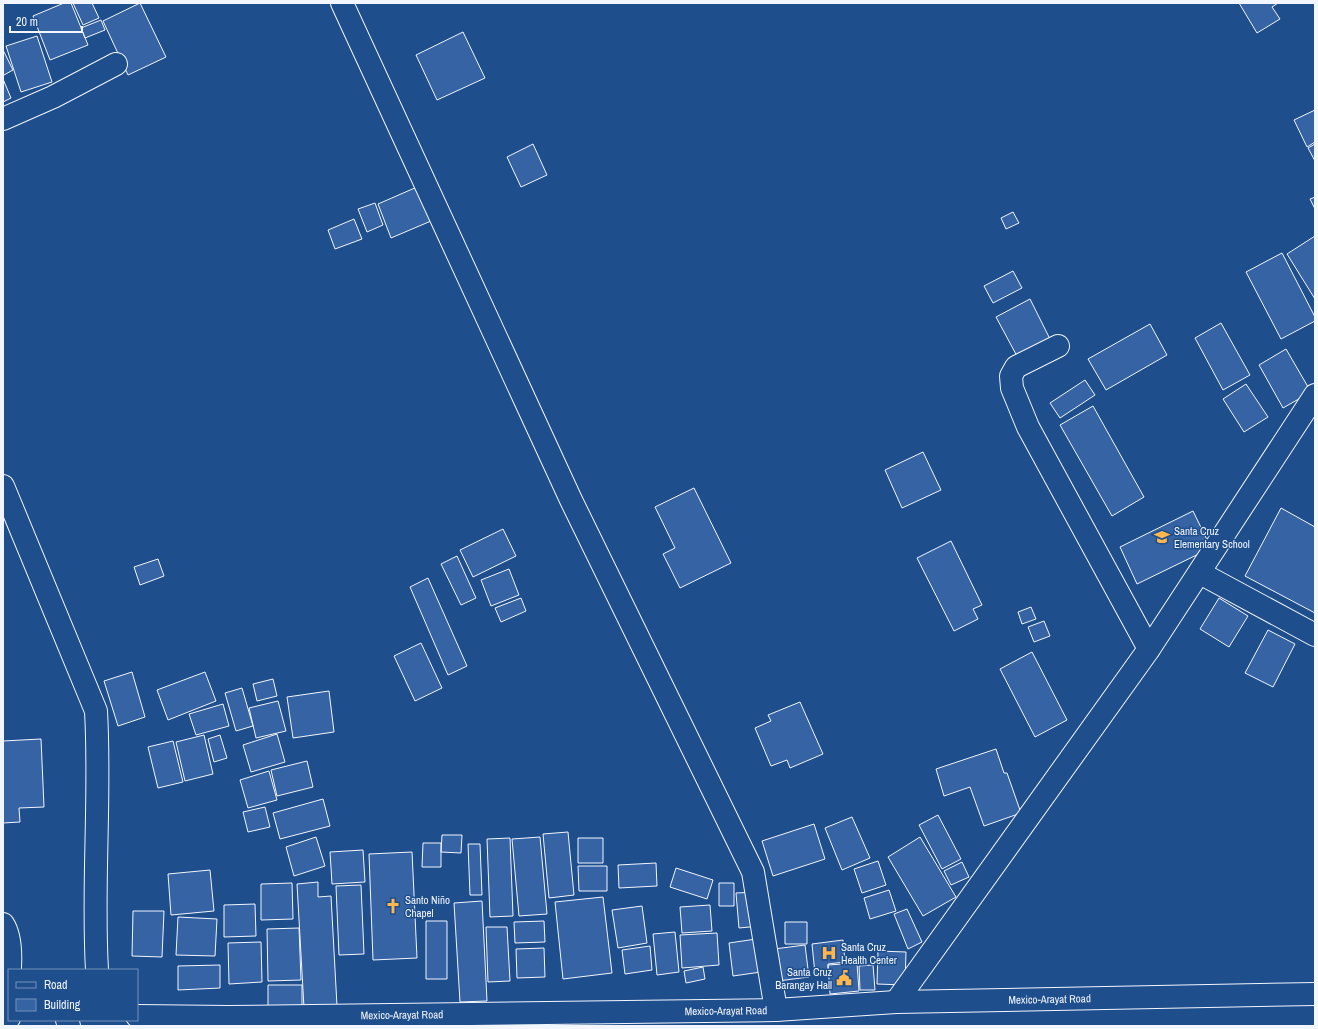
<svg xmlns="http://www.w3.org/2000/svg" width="1318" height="1029" font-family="'Archivo Narrow',sans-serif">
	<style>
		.building { fill: #3563a3; stroke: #f2f6ff }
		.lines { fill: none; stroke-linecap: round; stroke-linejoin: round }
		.minor-casing { stroke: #f2f6ff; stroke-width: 24 }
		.major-casing { stroke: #f2f6ff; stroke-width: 24 }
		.minor { stroke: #1f4e8c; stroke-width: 22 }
		.major { stroke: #1f4e8c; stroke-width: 22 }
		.labels { text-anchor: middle; stroke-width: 3; stroke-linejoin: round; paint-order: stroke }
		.poi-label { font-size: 11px; fill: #f2f6ff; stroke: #1f4e8c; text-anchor: start }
		.street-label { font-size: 11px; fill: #f2f6ff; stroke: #1f4e8c }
	</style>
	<rect width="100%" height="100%" fill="#1f4e8c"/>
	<!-- building -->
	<path class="building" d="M64,3H71L88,45L50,60L33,16Z
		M73,3H92L99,18L83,25Z
		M140,3L166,57L128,75L103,21Z
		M1239,3H1278L1272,7L1280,19L1257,33Z
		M101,20L105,30L85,38L81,28Z
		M463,32L485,78L437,100L416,55Z
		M37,36L52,82L21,92L6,46Z
		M3,50L13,70L4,75L3,74Z
		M3,79L11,98L3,102Z
		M1315,110V142L1307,147L1294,120Z
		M533,144L547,175L521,187L507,157Z
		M1315,144V161L1308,148Z
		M417,187L431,221L391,238L378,204Z
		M1315,197V209L1310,199Z
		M375,203L383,225L367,232L358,209Z
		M1013,212L1019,223L1006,229L1001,218Z
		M354,219L362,239L335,249L328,230Z
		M1315,236V299L1287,254Z
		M1282,253L1315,317V321L1281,339L1246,272Z
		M1013,271L1022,288L993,303L984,286Z
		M1030,299L1051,341L1018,358L996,317Z
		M1221,323L1250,375L1223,390L1195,338Z
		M1150,324L1167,355L1106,390L1088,359Z
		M1286,349L1311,392L1283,408L1259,365Z
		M1085,380L1095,395L1060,418L1050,403Z
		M1246,384L1268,417L1244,432L1223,399Z
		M1093,406L1144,497L1112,516L1060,425Z
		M923,452L941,490L902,508L885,470Z
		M694,488L731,563L680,588L663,554L675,548L655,507Z
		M1281,508L1315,527V613L1245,576Z
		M1193,511L1211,548L1137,584L1120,547Z
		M503,529L516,556L473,577L460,550Z
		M951,541L982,605L973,609L978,619L954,631L917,558Z
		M457,556L476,598L461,605L441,564Z
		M158,559L164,576L140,585L134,567Z
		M509,569L519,595L491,606L481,580Z
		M428,578L467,666L448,675L410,587Z
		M521,598L526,611L501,622L495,608Z
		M1219,598L1248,616L1229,647L1200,629Z
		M1031,607L1036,619L1022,624L1018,612Z
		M1044,621L1050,636L1034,642L1028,627Z
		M1268,630L1295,644L1273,687L1245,673Z
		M421,643L442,688L415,701L394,656Z
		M1032,652L1067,720L1035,737L1000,669Z
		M132,672L145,717L118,726L104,681Z
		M205,672L216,701L168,720L157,690Z
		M273,679L277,696L257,701L253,684Z
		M242,688L253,726L236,731L225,693Z
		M329,691L334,732L293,738L287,697Z
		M278,701L286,731L256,738L249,708Z
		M800,702L823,754L790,768L787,760L771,766L755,728L771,721L768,715Z
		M223,704L229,726L196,735L189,714Z
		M277,734L285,762L251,772L243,745Z
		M204,735L213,774L185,781L176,742Z
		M220,735L227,758L214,762L208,739Z
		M41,739L44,807L19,808L20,822L3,823V741Z
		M173,741L183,782L158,788L148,747Z
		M996,749L1004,773H1007L1021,813L984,826L970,787L944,796L936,769Z
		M307,761L313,787L277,796L271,770Z
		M269,771L277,800L248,808L240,780Z
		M323,799L330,826L280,839L273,813Z
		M265,807L270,827L248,832L243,812Z
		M938,815L961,859L942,869L919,825Z
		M852,817L870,858L842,870L825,828Z
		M814,824L825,859L773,876L762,841Z
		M568,832L574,895L549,898L543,834Z
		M442,835H462L461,853L441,852Z
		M316,837L325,866L294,876L286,847Z
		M540,837L547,914L519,916L512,839Z
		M920,837L956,897L923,916L888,857Z
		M510,838L513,916L490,917L487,839Z
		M578,838H603V863H578Z
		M423,843H441V867H422Z
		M468,844H480L482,895H470Z
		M363,850L365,882L332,884L330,852Z
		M412,852L417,958L373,960L369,854Z
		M878,861L886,885L862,893L854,869Z
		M962,862L969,877L951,885L944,871Z
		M656,863L657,886L619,888L618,865Z
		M578,866H607V891H579Z
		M676,868L713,880L707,899L670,887Z
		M210,870L214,911L171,915L168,874Z
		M318,882V897L331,896L337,1006L304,1008L297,884Z
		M292,883L293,919L261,920V884Z
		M719,883H734V906H719Z
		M361,885L364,954L339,955L336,886Z
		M889,890L896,911L870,919L864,898Z
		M757,892L760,926L739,928L736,893Z
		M603,897L612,973L563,979L555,902Z
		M482,901L487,1001L460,1002L454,903Z
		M255,904L256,936L224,937V905Z
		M710,905L712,931L682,933L680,907Z
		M642,906L647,943L618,948L612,910Z
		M907,909L922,942L908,949L894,914Z
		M133,911H164L162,957L132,956Z
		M178,917L217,919L215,956L176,955Z
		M426,921H447V979H426Z
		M544,921L545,942L515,943L514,922Z
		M785,922H807V944H785Z
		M486,927H507L510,981L488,982Z
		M299,928L301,980L268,981L267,929Z
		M675,932L679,972L657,975L653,934Z
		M717,933L719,965L682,968L680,935Z
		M756,939L761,972L733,976L729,943Z
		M843,940L845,962L828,964V973L815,974L812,944Z
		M261,942L262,982L229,984L228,943Z
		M805,945L809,977L778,981L774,949Z
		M650,946L652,970L625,974L622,950Z
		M544,948L545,977L517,978L516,949Z
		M878,951L906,952L905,985L877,984Z
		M857,963L859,991L830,994L828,965Z
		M220,965V988L178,990V966Z
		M873,965L875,990H860L859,966Z
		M703,967L705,979L686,983L684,971Z
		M268,985H302V1013H268Z"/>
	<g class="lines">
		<defs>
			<path id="minor" d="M342,3L571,500L753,872L776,1010
				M3,119L53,97L116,64
				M1058,346L1016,367L1011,376L1012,388L1028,427L1149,649
				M3,486L96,711C101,798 92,884 97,970
				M1200,573L1315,635
				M3,924C17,945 7,992 4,1018
				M896,1002L1149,649L1315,395
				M67,1020L69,1026"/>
			<g id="major">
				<path id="s1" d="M137,1016L228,1017L776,1010L896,1002L1315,994"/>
				<path d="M3,1018H9"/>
			</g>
		</defs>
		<!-- minor casing -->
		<use href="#minor" class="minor-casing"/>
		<!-- major casing -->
		<use href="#major" class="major-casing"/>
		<!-- minor -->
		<use href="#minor" class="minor"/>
		<!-- major -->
		<use href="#major" class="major"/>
	</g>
	<!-- icons -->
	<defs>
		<symbol id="school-bare" viewBox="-9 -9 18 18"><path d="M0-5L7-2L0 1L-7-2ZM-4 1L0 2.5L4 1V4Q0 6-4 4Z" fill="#ffb74d" stroke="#1f4e8c" stroke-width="2.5" paint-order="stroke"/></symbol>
		<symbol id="church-bare" viewBox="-9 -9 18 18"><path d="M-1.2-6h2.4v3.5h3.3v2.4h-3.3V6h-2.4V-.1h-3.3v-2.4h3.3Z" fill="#ffb74d" stroke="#1f4e8c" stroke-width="2.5" paint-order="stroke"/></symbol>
		<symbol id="hospital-bare" viewBox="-9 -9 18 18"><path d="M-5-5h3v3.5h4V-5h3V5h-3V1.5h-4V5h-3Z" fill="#ffb74d" stroke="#1f4e8c" stroke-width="2.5" paint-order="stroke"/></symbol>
		<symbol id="civic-bare" viewBox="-9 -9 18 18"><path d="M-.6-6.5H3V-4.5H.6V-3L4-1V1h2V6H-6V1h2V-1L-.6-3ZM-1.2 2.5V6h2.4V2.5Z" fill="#ffb74d" stroke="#1f4e8c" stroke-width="2.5" paint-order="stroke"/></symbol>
	</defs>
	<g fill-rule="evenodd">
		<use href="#school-bare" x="1151" y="526" width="22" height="22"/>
		<use href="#church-bare" x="382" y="895" width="22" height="22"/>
		<use href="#hospital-bare" x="818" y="942" width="22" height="22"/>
		<use href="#civic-bare" x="833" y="967" width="22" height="22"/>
	</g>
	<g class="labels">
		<!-- poi labels -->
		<g class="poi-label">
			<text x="1174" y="535">Santa Cruz<tspan x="1174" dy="13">Elementary School</tspan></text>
			<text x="405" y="904">Santo Niño<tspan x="405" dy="13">Chapel</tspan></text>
			<text x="841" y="951">Santa Cruz<tspan x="841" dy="13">Health Center</tspan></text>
			<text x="832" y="976" text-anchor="end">Santa Cruz<tspan x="832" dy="13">Barangay Hall</tspan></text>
		</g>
		<!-- street labels -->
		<g class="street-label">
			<text dy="4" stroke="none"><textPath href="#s1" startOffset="913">Mexico-Arayat Road</textPath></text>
			<text dy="4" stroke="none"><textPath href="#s1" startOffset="589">Mexico-Arayat Road</textPath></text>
			<text dy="4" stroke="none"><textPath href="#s1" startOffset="265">Mexico-Arayat Road</textPath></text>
		</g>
	</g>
	<!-- border -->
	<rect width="1318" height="1029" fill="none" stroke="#f2f6ff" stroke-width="8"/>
	<!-- legend -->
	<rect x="8" y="969" width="130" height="52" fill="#1f4e8c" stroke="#7391ba"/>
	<rect x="16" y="982" width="20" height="6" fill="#1f4e8c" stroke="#7391ba"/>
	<text x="44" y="989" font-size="12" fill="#f2f6ff">Road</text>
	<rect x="16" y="999" width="20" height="12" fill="#3563a3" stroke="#7391ba"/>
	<text x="44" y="1009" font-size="12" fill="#f2f6ff">Building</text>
	<!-- scale -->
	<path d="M10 26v6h72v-6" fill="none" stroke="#f2f6ff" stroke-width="2"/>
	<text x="16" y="26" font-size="12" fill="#f2f6ff" stroke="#1f4e8c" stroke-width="3" paint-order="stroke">20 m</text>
</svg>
